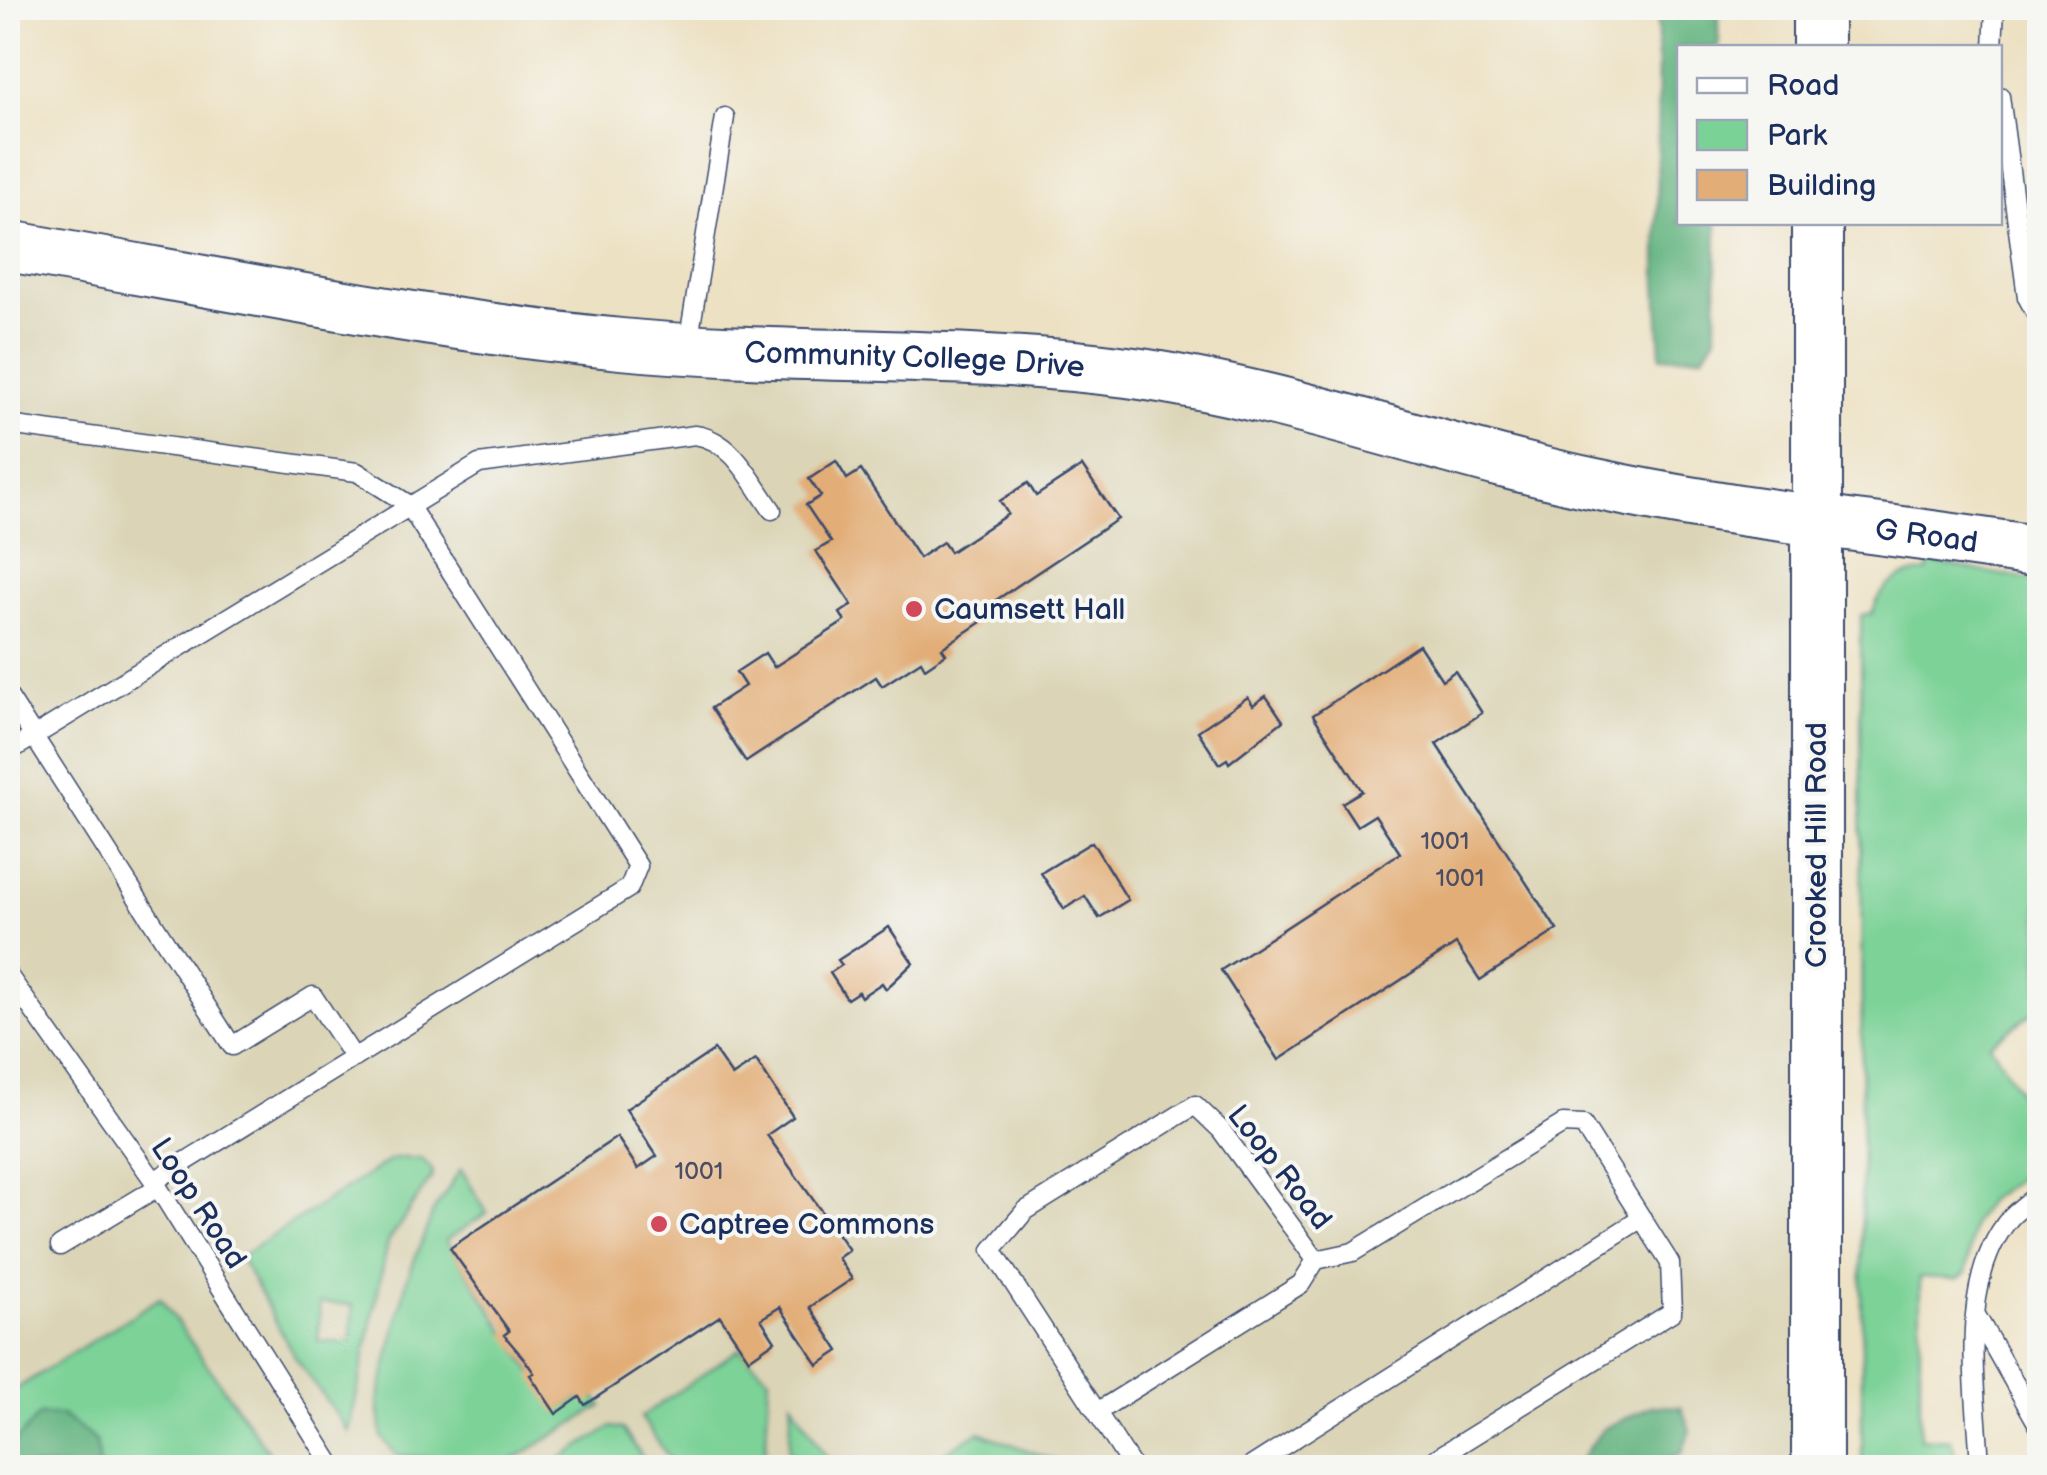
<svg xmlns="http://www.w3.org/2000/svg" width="2047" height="1475" font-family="'Balsamiq Sans',sans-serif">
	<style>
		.built { fill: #dbd4b6 }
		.green { fill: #7bd297; stroke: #4b807a; stroke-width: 2.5; fill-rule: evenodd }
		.forest { fill: #64b480; stroke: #40726f; stroke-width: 2.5 }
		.building { fill: #e2ad77 }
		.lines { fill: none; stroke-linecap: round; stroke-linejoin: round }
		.lane-casing { stroke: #3a4a6d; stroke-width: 21 }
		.secondary-casing { stroke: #3a4a6d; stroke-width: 54 }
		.lane { stroke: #fff; stroke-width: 18 }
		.secondary { stroke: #fff; stroke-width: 50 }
		.poi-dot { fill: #d1495b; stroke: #f6f6f2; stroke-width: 4 }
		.labels { text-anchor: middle; stroke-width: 8; stroke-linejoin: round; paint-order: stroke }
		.number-label { font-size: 25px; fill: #4d4e64 }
		.street-label { font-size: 30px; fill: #1b2f5e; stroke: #f6f6f2 }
		.poi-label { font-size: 30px; fill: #1b2f5e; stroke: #f6f6f2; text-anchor: start }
	</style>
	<rect width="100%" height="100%" fill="#f6f6f2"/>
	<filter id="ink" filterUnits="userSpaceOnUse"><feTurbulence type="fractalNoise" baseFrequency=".01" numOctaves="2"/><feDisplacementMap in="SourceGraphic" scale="20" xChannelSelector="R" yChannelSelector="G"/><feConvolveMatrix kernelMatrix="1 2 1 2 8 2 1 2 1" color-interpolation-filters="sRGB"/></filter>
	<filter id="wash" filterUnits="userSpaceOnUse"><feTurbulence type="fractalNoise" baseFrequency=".0048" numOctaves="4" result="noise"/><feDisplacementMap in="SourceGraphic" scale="40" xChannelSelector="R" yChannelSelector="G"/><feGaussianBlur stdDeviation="2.25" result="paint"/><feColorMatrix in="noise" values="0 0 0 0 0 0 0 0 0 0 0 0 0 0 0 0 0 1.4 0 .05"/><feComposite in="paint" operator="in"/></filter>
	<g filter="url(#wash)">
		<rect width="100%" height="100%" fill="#ede1c3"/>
		<!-- built -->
		<path class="built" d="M8,252L1011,369L1809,521L1811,1467H8Z"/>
		<!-- green -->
		<path class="green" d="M1929,562L2039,581V1008L1990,1044L2039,1123V1164L1988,1200L1973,1224L1966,1273L1957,1279L1920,1277V1438L1951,1440L1959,1467H1862L1861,615L1872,613C1882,583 1898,575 1928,571Z
			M404,1158L422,1159L433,1171L431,1178L388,1242L349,1432L295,1357L240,1257L390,1160ZM320,1303L353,1305L351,1342L318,1341Z
			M461,1169L487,1213L446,1240L557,1411L591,1391L602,1406L501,1467L466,1468L468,1461L396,1455L382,1437L378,1402L407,1279L433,1212Z
			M160,1298L279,1467H99L96,1441L8,1450V1394Z
			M739,1349L769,1377L765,1467H675L641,1417Z
			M792,1402L833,1467H788Z
			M611,1427L623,1429L649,1467H548Z
			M979,1432L1072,1467H922Z"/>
		<!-- forest -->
		<path class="forest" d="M1658,8H1719V47L1680,48V222L1717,223L1716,336L1704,355L1661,357L1657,285Z
			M1651,1406L1681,1407L1690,1430L1682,1453L1645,1467H1575L1603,1429Z
			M39,1415H62L96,1441L99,1467H8V1450Z"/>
		<g id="blocks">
			<!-- building -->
			<path class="building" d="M836,461L847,479L861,470L919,558L943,542L950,552L1008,514L1000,501L1028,483L1036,496L1082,466L1118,519L975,614L981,622L942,648L946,654L925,668L921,661L882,686L876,677L746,762L711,708L745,686L736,672L765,653L774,667L845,621L840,613L852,605L816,551L831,542L806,505L821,496L809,479Z
				M1419,645L1442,680L1455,671L1482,713L1436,744L1557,930L1480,980L1456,944L1279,1060L1221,970L1400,853L1375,815L1357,826L1342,803L1362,791L1313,715Z
				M1266,696L1283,721L1229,763L1227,759L1219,764L1198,731L1248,697L1253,705Z
				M1092,842L1128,900L1099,918L1085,896L1064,909L1041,873Z
				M889,927L913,963L886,989L882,983L861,997L858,992L847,999L830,973L842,965L838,960Z
				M714,1050L732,1076L756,1060L793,1117L767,1135L849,1250L838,1258L852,1279L810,1307L839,1351L818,1365L780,1307L761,1319L775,1341L749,1359L720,1316L585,1405L580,1397L556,1414L530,1375L534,1373L525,1360L504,1335L509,1331L450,1248L617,1137L638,1169L657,1156L626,1109Z"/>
		</g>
	</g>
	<g filter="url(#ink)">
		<use href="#blocks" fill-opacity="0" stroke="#3a4a6d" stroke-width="2.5"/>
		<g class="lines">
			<defs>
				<path id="lane" d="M1993,48L1995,8
					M2000,96L2027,297L2040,321
					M688,344L725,117
					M8,425L357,472L408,504L638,866L629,888L154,1181
					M8,696L232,1046L313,996L354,1058
					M8,752L479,464L695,435C733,440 751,481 772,510
					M8,975L154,1181L334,1468
					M60,1246L158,1187
					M1316,1260L1353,1252L1563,1124L1583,1125L1670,1263L1672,1312L1421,1468
					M1976,1315L2040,1428
					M1097,1412L1301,1284L1316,1260L1221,1130L1195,1105L1025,1211L992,1250L1133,1468
					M1248,1468L1642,1218
					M1980,1468C1977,1391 1956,1283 2010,1218C2018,1209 2030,1201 2040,1193"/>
				<g id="secondary">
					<path d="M1818,8V48"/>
					<path id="s1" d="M8,246C211,281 415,324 621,344C789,360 958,350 1127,372C1289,394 1440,452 1600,485C1744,516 1893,528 2040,552"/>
					<path d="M1817,1468V222"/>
				</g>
			</defs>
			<!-- lane casing -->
			<use href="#lane" class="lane-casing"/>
			<!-- secondary casing -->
			<use href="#secondary" class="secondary-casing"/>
			<!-- lane -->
			<use href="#lane" class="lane"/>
			<!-- secondary -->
			<use href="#secondary" class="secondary"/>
		</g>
	</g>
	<!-- markers -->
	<g class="poi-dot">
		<circle cx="914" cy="609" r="10"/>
		<circle cx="659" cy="1224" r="10"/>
	</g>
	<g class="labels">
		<!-- number labels -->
		<g class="number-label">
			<text x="1445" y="849">1001</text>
			<text x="1460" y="886">1001</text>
			<text x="699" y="1179">1001</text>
		</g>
		<!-- street labels -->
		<g class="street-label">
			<text dy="10" stroke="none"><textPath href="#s1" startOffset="915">Community College Drive</textPath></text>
			<text dy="10" stroke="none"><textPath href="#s1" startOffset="1945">G Road</textPath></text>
			<text transform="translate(1816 845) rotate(-90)" y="10">Crooked Hill Road</text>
			<text transform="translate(1280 1167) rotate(52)" y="10">Loop Road</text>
			<text transform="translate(199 1203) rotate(57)" y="10">Loop Road</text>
		</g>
		<!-- poi labels -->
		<g class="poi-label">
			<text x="934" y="619">Caumsett Hall</text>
			<text x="679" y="1234">Captree Commons</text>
		</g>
	</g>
	<!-- margin -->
	<rect width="2047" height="1475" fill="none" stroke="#f6f6f2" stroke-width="40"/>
	<!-- legend -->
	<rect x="1677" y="45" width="325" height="180" fill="#f6f6f2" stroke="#9ea6b7" stroke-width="2.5"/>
	<rect x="1697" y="78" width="50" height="15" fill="#ffffff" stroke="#9ea6b7" stroke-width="2.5"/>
	<text x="1767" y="95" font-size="30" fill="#1b2f5e">Road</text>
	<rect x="1697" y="120" width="50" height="30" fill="#7bd297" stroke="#9ea6b7" stroke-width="2.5"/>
	<text x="1767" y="145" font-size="30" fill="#1b2f5e">Park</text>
	<rect x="1697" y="170" width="50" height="30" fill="#e2ad77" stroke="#9ea6b7" stroke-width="2.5"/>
	<text x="1767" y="195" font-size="30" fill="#1b2f5e">Building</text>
</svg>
